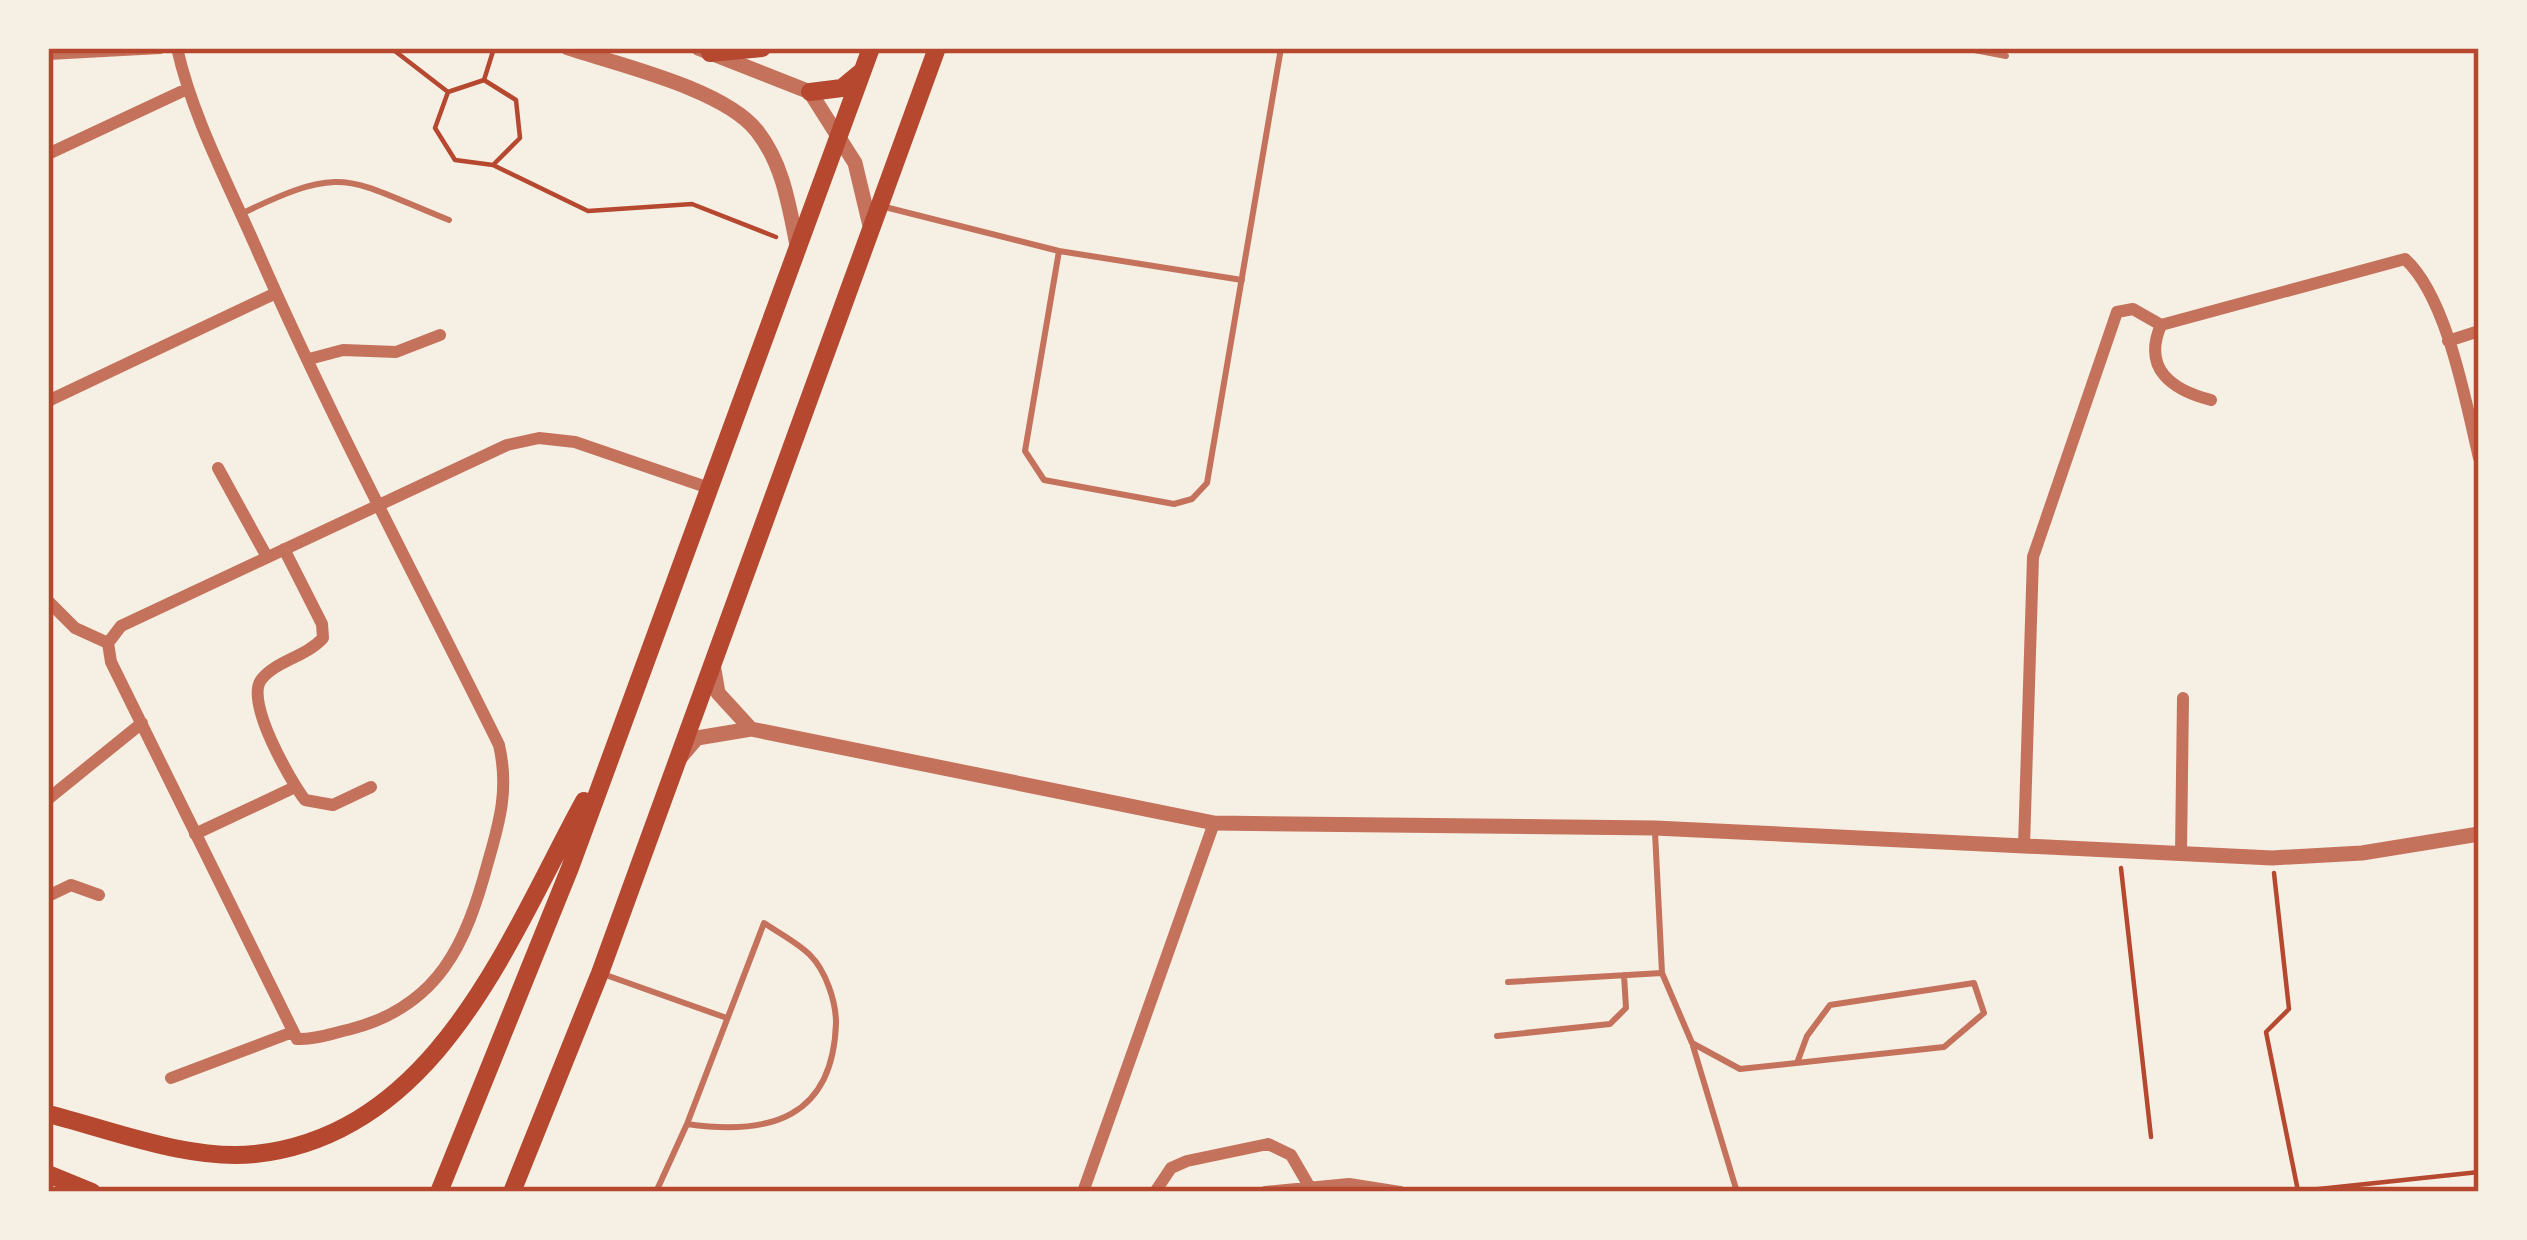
<svg xmlns="http://www.w3.org/2000/svg" width="2527" height="1240" font-family="'DejaVu Sans',sans-serif">
	<style>
		.lines { fill: none; stroke-linecap: round; stroke-linejoin: round }
		.path { stroke: #b5482f; stroke-width: 4.5 }
		.service { stroke: #c5725c; stroke-width: 6 }
		.minor { stroke: #c5725c; stroke-width: 12 }
		.tertiary { stroke: #c5725c; stroke-width: 15 }
		.primary { stroke: #b5482f; stroke-width: 18 }
		.neatline { fill: none; stroke: #b5482f; stroke-width: 4.5 }
	</style>
	<rect width="100%" height="100%" fill="#f6efe4"/>
	<g class="lines">
		<!-- path -->
		<path class="path" d="M391,48L448,92
			M484,80L516,100L520,138L493,165L455,160L435,128L448,92Z
			M484,80L494,48
			M493,165L588,211L692,204L776,237
			M2121,868L2151,1137
			M2274,873L2289,1009L2266,1032L2298,1191
			M2300,1191L2479,1172"/>
		<!-- service -->
		<path class="service" d="M1964,48L2006,56
			M881,206L1059,251L1242,280
			M241,214C346,163 346,179 449,220
			M1059,251L1025,451L1044,480L1174,504L1192,499L1207,483L1281,48
			M1655,832L1662,973L1692,1043L1740,1069L1944,1047L1984,1013L1974,983L1830,1005L1807,1036L1797,1063
			M764,923C779,933 798,943 810,955C826,971 836,1002 836,1023C833,1118 770,1136 687,1124Z
			M603,974L724,1017
			M1508,982L1662,973
			M1497,1036L1610,1024L1626,1008L1624,975
			M1693,1046L1737,1192
			M656,1192L687,1124"/>
		<!-- minor -->
		<path class="minor" d="M177,48C193,119 229,185 258,252C331,419 418,581 499,745C509,788 500,821 488,862C466,944 439,1006 351,1029C333,1033 315,1040 297,1039L111,662L108,643L121,626L507,445L539,438L575,442L709,488
			M48,54L160,48
			M48,154L187,89
			M2448,341L2479,331
			M309,359L343,350L396,352L440,335
			M2211,400C2172,390 2142,369 2161,325L2405,259C2447,297 2466,403 2479,458
			M48,401L276,293
			M218,468L267,557
			M284,549L322,624L323,638C306,657 275,661 261,680C245,702 290,780 305,800L333,805L371,787
			M48,601L75,628L108,643
			M48,799L142,723
			M195,834L295,787
			M2024,846L2033,557L2117,312L2133,309L2161,325
			M2181,853L2183,698
			M48,896L71,885L99,895
			M171,1078L290,1033
			M1083,1192L1214,823
			M1155,1192L1171,1168L1187,1161L1268,1144L1291,1155L1309,1186
			M1265,1192L1349,1184L1400,1192"/>
		<!-- tertiary -->
		<path class="tertiary" d="M568,48C619,65 724,89 757,131C783,164 789,206 797,245
			M698,48L810,92L855,163L871,230
			M713,664L718,693L751,729
			M680,758L697,738L751,729L1214,823L1655,828L2272,858L2362,853L2479,834"/>
		<!-- primary -->
		<path class="primary" d="M710,53L762,48
			M810,92L842,88L860,73
			M48,1114C112,1130 188,1161 255,1154C437,1134 508,940 584,801
			M48,1174L92,1192
			M439,1192L570,868L871,48
			M512,1192L600,973L937,48"/>
	</g>
	<!-- border -->
	<rect width="2527" height="1240" fill="none" stroke="#f6efe4" stroke-width="102"/>
	<rect x="51" y="51" width="2425" height="1138" class="neatline"/>
</svg>
